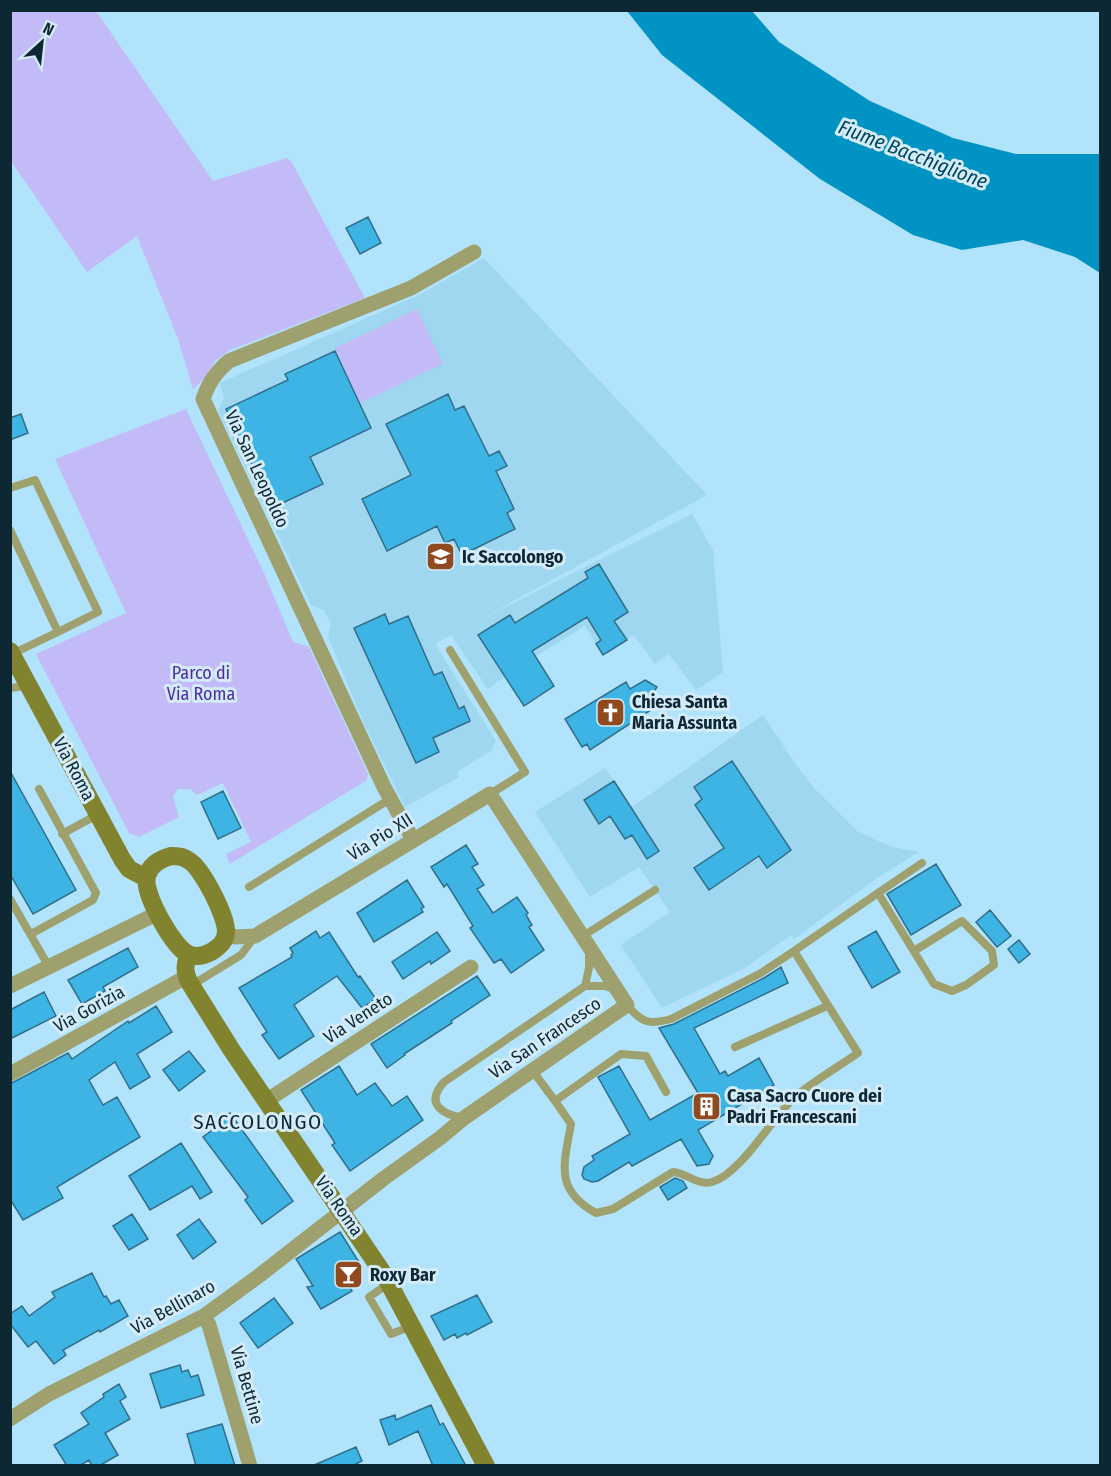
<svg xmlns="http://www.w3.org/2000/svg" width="1111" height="1476" font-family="'Fira Sans Condensed',sans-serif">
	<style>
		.built { fill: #9fd6f0 }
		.green { fill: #c2bbf7 }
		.water { fill: #0093c3 }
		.building { fill: #3eb4e5; stroke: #306e89; stroke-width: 1.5 }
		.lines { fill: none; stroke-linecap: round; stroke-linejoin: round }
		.lane { stroke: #9ea06d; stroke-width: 8 }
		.street { stroke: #9ea06d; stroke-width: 15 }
		.secondary { stroke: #82832f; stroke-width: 18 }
		.labels { text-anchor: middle; stroke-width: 6; stroke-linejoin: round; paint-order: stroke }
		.street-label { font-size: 18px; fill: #0e2833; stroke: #d4ecf9 }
		.poi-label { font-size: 18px; font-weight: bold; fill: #0e2833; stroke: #d4ecf9; text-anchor: start }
		.park-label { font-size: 18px; fill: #502ba7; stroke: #d4ecf9 }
		.water-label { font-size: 20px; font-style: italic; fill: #00455e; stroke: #d4ecf9 }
		.quarter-label { font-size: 21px; letter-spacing: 1.5px; fill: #0e2833; stroke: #d4ecf9 }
	</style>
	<rect width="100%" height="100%" fill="#b2e3fc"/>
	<!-- built -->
	<path class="built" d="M484,258L707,495L479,620L692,514L713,550L723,672L696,690L669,654L655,664L634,635L603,655L585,626L504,676L505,677L488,689L451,635L435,644L496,741L491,751L457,772L459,777L405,807L366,728L328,637L331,624L324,610L311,605L218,410L224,398L220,383L421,294Z
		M763,715L796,765L813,787L857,831L871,838L896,848L919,852L880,876L794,939L791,935L745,968L662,1008L621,945L670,912L661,899L639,867L590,897L535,812L605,768L632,807Z"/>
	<!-- green -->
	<path class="green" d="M10,11H96L213,181L287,158L291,161L365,298L230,350L215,361L204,379L193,389L178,339L137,236L87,272L11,161Z
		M417,309L443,364L360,403L335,348Z
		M186,409L264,573L293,642L309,647L368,774L367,780L230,864L226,854L251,842L223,783L197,795L190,789H178L173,797L179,817L139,837L129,833L36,654L126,613L55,459Z"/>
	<!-- water -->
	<path class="water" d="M627,11H752L779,42L870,101L953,138L1016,154H1100V273L1075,257L1023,240L962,250L913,235L820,179L662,55Z"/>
	<!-- building -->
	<path class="building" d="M368,217L381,243L360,254L346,228Z
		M335,351L371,428L310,457L323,484L272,508L226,409L288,380L285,374Z
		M448,394L455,410L464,406L489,456L499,451L507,466L496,471L514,509L507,513L515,529L462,555L454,539L445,543L437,526L387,551L362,499L411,475L386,424Z
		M21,414L28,433L10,440V418Z
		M599,564L628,612L614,621L627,640L603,655L596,644L601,640L587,617L532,651L554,686L524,706L478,635L510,615L515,623L588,578L585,572Z
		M385,614L389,624L408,616L434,675L442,672L459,709L464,706L470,721L433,738L439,752L416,763L354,628Z
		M645,680L657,687L651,696L657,706L590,750L587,744L582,747L565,719L626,682L630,689Z
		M732,761L791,850L767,868L759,856L709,890L694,868L724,848L695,805L702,799L694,787Z
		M10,771L76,890L33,914L10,874Z
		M614,781L659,851L647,859L632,835L625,839L610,816L599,824L584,800Z
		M223,791L241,828L218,839L201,802Z
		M466,845L478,864L472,867L484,885L477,889L493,913L517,897L528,913L526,915L532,925L529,927L544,950L511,973L501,959L494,963L470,928L473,926L447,884L444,887L431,867Z
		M936,864L961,905L911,935L887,894Z
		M407,880L424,907L421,909L423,912L374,942L357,913Z
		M990,910L1011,936L997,947L976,922Z
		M316,931L320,938L329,932L358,977L360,976L376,999L362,1008L337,976L294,1005L314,1036L279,1059L262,1035L267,1032L239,988L292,957L291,955L293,953L290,948Z
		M876,931L900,972L872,988L848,947Z
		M437,932L450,951L431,964L430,961L403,979L392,962Z
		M1019,940L1030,954L1019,963L1008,949Z
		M128,948L138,967L103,987L105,991L82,1004L68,980Z
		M781,967L788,983L694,1028L720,1074L725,1071L728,1076L759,1058L774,1085L698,1130L713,1156L709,1164L697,1166L681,1139L632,1166L629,1162L598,1181L592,1182L584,1179L582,1175L584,1167L594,1160L592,1156L630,1134L598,1077L619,1066L650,1120L698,1093L659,1028L674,1024L764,978Z
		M477,976L490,995L451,1021L452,1023L404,1054L405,1055L387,1068L371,1044Z
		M44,992L56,1016L10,1039V1010Z
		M156,1006L172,1032L137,1054L150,1077L130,1089L115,1062L89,1080L103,1105L117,1097L140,1137L57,1187L63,1198L23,1220L10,1199V1084L68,1053L72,1059L128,1021L129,1023Z
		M189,1051L205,1071L179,1091L163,1070Z
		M339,1066L357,1095L375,1083L392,1106L407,1096L423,1120L350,1171L332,1145L335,1143L301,1090Z
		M230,1113L293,1201L262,1224L245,1200L248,1197L203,1137L215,1128L212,1124Z
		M181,1143L212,1192L200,1199L192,1186L150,1210L129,1176Z
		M675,1178L683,1181L687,1188L668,1200L660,1187Z
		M132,1214L148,1239L129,1250L113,1226Z
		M199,1219L216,1242L193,1259L177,1235Z
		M340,1232L362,1267L344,1275L352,1291L321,1309L307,1287L313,1286L296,1259Z
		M92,1273L104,1297L106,1296L111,1304L119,1300L128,1316L100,1332L99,1330L63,1350L66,1355L54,1364L36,1341L28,1347L10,1324V1314L22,1306L29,1316L55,1297L52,1292Z
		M477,1295L492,1322L467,1335L466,1333L457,1338L455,1334L444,1340L431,1316Z
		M274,1298L293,1323L258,1348L240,1323Z
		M180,1365L182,1372L188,1370L191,1377L198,1375L204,1395L161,1408L150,1374Z
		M119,1384L126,1397L120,1401L130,1419L105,1433L118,1455L99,1466H92L89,1460L79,1466H67L54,1445L89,1424L81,1413L104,1397L103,1394Z
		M431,1405L440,1425L443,1423L466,1466H433L418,1431L389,1445L380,1420L395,1415L396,1420Z
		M222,1424L235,1466H196L187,1434Z
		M356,1447L362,1461L352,1466H312Z"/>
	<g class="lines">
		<!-- lane -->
		<path class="lane" d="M10,488L35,480L98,612L58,632
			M10,530L58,632L12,654
			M450,650L525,772L490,794
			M10,688L27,686
			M62,834L97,815
			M249,887L390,799
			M878,893L922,863
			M10,899L49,967
			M31,934L93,900L96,893L39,789
			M583,936L655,890
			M794,951L878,893L934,984L952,991L966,985L994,965L992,951L962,921L914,951
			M192,985L241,955L255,936
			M585,986H605L614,989
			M627,1005C642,1023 649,1025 671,1019L761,973L794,951L858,1053C838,1067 815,1080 796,1096C773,1116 741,1174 712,1182C698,1186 687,1173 673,1172L613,1209L596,1213C554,1190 564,1164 571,1124L555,1101L621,1054L646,1056L666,1092
			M735,1047L827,1006
			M532,1070L555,1101
			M464,1118C443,1115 424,1104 444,1082L585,986L589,968V950
			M388,1284L369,1297L391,1334L412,1326"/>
		<!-- street -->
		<path class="street" d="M413,840L384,787L203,399C209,382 216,372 229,361L411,288L474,252
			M10,986L158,913
			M10,1074L186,977
			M266,1101L471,967
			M204,1316L209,1325L250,1466
			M10,1419L49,1394L204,1316L260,1275L383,1179L440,1138L464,1118L627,1005L490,794L255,936L235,937L226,934"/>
		<!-- secondary -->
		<path class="secondary" d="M10,651L122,859L129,869L146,878
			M171,856C177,856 183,856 188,860C202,867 226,916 226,931C226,938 223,943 218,947C210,954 198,959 188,954C173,947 142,892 147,876C150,865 160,859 171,856Z
			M189,955C183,966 185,975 191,985L231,1049L385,1276L486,1466"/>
	</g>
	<!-- icons -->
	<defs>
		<symbol id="school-square" viewBox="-11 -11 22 22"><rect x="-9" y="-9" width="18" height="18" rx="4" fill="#8f4a1f" stroke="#d4ecf9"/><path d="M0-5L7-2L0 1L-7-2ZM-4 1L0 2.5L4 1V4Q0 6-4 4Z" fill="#fff"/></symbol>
		<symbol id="church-square" viewBox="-11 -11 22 22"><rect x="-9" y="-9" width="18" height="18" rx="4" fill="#8f4a1f" stroke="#d4ecf9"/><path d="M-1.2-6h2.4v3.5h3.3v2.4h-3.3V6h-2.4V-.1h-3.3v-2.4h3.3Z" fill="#fff"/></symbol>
		<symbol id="building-square" viewBox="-11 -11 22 22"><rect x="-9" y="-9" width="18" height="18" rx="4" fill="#8f4a1f" stroke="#d4ecf9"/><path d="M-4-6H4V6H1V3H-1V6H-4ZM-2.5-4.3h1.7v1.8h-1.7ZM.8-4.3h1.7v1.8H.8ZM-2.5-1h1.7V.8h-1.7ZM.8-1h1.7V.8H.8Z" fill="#fff"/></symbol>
		<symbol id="bar-square" viewBox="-11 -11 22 22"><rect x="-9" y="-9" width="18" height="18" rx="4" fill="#8f4a1f" stroke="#d4ecf9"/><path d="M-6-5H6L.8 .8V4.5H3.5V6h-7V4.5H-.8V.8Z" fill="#fff"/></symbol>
	</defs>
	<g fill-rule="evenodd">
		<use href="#school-square" x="424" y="540" width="33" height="33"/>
		<use href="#church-square" x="594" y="696" width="33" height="33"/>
		<use href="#building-square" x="690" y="1090" width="33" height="33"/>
		<use href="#bar-square" x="332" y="1258" width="33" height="33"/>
	</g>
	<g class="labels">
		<!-- street labels -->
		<g class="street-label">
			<text transform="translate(257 469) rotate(65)" y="6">Via San Leopoldo</text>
			<text transform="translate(74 769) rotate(62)" y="6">Via Roma</text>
			<text transform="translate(380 837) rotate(-32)" y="6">Via Pio XII</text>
			<text transform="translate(89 1009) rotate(-29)" y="6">Via Gorizia</text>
			<text transform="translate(358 1018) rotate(-33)" y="6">Via Veneto</text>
			<text transform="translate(545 1038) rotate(-34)" y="6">Via San Francesco</text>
			<text transform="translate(339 1206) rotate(55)" y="6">Via Roma</text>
			<text transform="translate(173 1307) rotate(-29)" y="6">Via Bellinaro</text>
			<text transform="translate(247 1385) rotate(74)" y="6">Via Bettine</text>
		</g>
		<!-- poi labels -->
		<g class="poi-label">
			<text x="462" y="563">Ic Saccolongo</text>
			<text x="632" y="708">Chiesa Santa<tspan x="632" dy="21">Maria Assunta</tspan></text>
			<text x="727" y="1102">Casa Sacro Cuore dei<tspan x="727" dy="21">Padri Francescani</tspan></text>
			<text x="370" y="1281">Roxy Bar</text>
		</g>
		<!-- park labels -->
		<g class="park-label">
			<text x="201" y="679">Parco di<tspan x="201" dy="21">Via Roma</tspan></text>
		</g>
		<!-- water labels -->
		<g class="water-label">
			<text transform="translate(913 154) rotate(21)" y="7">Fiume Bacchiglione</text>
		</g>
		<!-- quarter labels -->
		<g class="quarter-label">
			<text x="258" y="1129">SACCOLONGO</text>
		</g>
	</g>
	<!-- border -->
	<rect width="1111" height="1476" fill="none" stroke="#0e2833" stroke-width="24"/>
	<!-- north arrow -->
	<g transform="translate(42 42) rotate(27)" stroke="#d4ecf9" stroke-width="4.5" paint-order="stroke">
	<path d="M0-4.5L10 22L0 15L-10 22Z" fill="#0e2833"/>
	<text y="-9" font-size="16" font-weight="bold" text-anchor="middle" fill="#0e2833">N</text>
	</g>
</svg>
